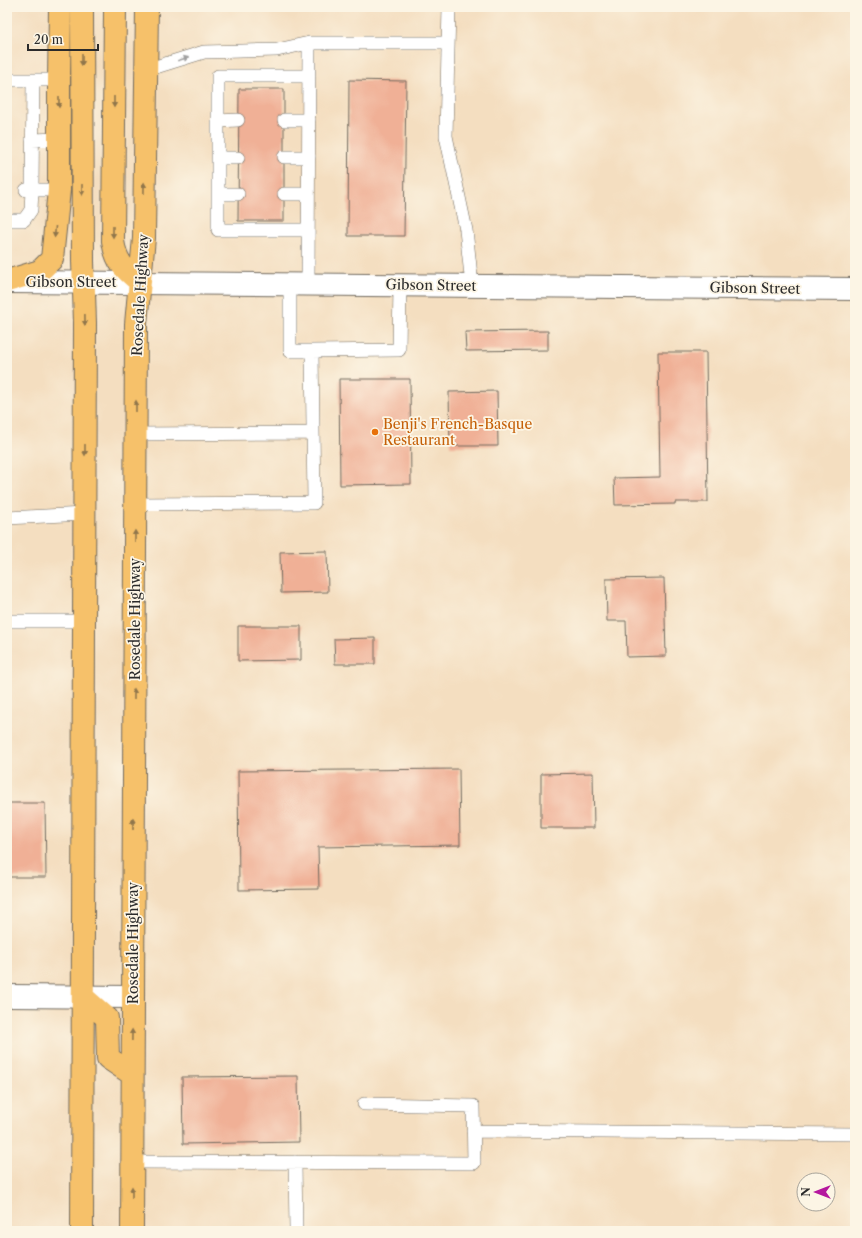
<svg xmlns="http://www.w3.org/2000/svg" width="862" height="1238" font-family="'Libre Caslon Text',serif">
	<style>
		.building { fill: #f0b096 }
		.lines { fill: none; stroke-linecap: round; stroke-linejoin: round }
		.service-casing { stroke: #716a5f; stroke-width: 14 }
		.minor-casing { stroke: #716a5f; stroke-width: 24 }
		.primary-casing { stroke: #716a5f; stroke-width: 24 }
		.service { stroke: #fff; stroke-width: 13 }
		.minor { stroke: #fff; stroke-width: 22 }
		.primary { stroke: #f6c16b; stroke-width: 22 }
		.oneway { fill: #a0a0a0 }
		.oneway2 { fill: #90764b }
		.food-dot { fill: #e8710a; stroke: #fcf5e5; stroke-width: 1.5 }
		.labels { text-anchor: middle; stroke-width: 3.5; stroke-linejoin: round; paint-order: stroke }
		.street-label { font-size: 14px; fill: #2b2b2b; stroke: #fcf5e5 }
		.food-label { font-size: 14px; fill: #c56008; stroke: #fcf5e5; text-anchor: start }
	</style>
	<rect width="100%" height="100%" fill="#fcf5e5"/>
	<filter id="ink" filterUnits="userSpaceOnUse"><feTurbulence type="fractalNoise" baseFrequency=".025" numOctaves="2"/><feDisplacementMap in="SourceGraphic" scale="8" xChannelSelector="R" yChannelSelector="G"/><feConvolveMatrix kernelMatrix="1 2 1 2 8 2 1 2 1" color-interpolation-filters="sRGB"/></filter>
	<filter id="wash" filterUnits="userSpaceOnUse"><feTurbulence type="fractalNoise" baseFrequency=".012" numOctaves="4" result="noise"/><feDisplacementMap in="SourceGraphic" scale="16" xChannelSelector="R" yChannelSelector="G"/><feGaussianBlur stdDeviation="0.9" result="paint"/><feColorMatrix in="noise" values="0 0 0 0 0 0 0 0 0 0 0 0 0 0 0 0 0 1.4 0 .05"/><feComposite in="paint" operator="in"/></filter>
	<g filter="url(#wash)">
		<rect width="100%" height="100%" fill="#f4dec0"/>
		<g id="blocks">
			<!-- building -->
			<path class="building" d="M349,80L406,81L404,236H348Z
				M239,89H284V221H238Z
				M548,331V350L466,351L465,332Z
				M658,352H706L708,502H675V504L615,505L614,478L660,477Z
				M339,379H410L411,484L340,485Z
				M497,391L498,446H450L449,392Z
				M327,551L328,592L281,593L280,552Z
				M664,578L666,656L627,657L626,621H607L606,579Z
				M238,626H301V660L238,661Z
				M375,638V664H335L334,639Z
				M459,769L460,845L318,847L319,889L239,890L238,771Z
				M593,773L594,828H541V774Z
				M7,803H45L46,877H7Z
				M298,1076L299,1142L183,1144L182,1077Z"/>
		</g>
	</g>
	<g filter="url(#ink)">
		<use href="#blocks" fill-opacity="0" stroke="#716a5f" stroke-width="1"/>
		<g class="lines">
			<defs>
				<path id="service" d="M449,7L446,136L466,230L472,285
					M146,70L204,52L277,50L309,43H448
					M7,80H59
					M33,80L32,190H59
					M284,120H309
					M218,121L238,120
					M32,140L59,139
					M284,157H309
					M218,158H238
					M218,194H238
					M284,194H308
					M7,220H24L31,210L32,190H26
					M308,230H218V76H309
					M308,284L309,43
					M312,351L399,350L400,285
					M136,434L313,433
					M135,504L314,503L312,351H290V284
					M7,518L84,514
					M7,621H84
					M473,1131L855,1134
					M132,1162L474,1163L473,1106L364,1104
					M295,1162L296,1231"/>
				<path id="minor" d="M10,282L855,289
					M7,996L133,997"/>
				<path id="primary" d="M115,7L113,241C116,262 124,269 140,282
					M7,281L40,271L52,259L59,190V80L60,7
					M83,997L107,1018L108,1058L132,1074
					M82,1231L85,323L83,261L82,7
					M132,1231L136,324L144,238L147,7"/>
			</defs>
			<!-- service casing -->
			<use href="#service" class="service-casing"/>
			<!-- minor casing -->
			<use href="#minor" class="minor-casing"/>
			<!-- primary casing -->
			<use href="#primary" class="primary-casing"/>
			<!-- service -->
			<use href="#service" class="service"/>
			<!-- minor -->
			<use href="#minor" class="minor"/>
			<!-- primary -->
			<use href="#primary" class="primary"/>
		</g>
		<!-- one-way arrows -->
		<defs><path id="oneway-solid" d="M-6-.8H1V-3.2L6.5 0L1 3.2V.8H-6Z"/></defs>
		<use class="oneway" href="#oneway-solid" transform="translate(183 59) rotate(-17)"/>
		<g class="oneway2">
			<use href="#oneway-solid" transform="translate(82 60) rotate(90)"/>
			<use href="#oneway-solid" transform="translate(59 102) rotate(90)"/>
			<use href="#oneway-solid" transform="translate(114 102) rotate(90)"/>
			<use href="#oneway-solid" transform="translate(144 188) rotate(-89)"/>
			<use href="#oneway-solid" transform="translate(82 190) rotate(90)"/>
			<use href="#oneway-solid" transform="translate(55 232) rotate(95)"/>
			<use href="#oneway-solid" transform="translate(113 232) rotate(90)"/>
			<use href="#oneway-solid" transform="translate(85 320) rotate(89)"/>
			<use href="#oneway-solid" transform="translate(136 406) rotate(-90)"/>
			<use href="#oneway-solid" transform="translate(85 450) rotate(90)"/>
			<use href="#oneway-solid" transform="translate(135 536) rotate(-90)"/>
			<use href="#oneway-solid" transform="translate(134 694) rotate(-90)"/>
			<use href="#oneway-solid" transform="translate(133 824) rotate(-90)"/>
			<use href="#oneway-solid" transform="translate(132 1035) rotate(-89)"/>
			<use href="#oneway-solid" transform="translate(132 1192) rotate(-90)"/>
		</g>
	</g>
	<!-- markers -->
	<circle class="food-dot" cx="375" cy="432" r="4"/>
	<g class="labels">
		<!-- street labels -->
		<g class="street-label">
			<text x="71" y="287">Gibson Street</text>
			<text transform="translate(431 285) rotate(1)" y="5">Gibson Street</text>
			<text transform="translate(755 288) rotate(1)" y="5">Gibson Street</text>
			<text transform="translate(140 295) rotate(-87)" y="5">Rosedale Highway</text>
			<text transform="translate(135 619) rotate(-90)" y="5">Rosedale Highway</text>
			<text transform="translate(133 943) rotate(-90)" y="5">Rosedale Highway</text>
		</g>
		<!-- food labels -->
		<g class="food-label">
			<text x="383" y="429">Benji's French-Basque<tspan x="383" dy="16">Restaurant</tspan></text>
		</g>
	</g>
	<!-- margin -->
	<rect width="862" height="1238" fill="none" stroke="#fcf5e5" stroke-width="24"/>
	<!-- north arrow -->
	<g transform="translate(816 1192) rotate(270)"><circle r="19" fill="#fcf5e5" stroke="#a8a49b"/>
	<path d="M0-3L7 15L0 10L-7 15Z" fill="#b5179e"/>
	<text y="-6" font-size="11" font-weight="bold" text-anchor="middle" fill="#2b2b2b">N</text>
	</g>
	<!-- scale -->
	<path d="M28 44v6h70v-6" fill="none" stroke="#2b2b2b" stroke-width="2"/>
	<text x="34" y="44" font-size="12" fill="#2b2b2b" stroke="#fcf5e5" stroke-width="3" paint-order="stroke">20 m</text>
</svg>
